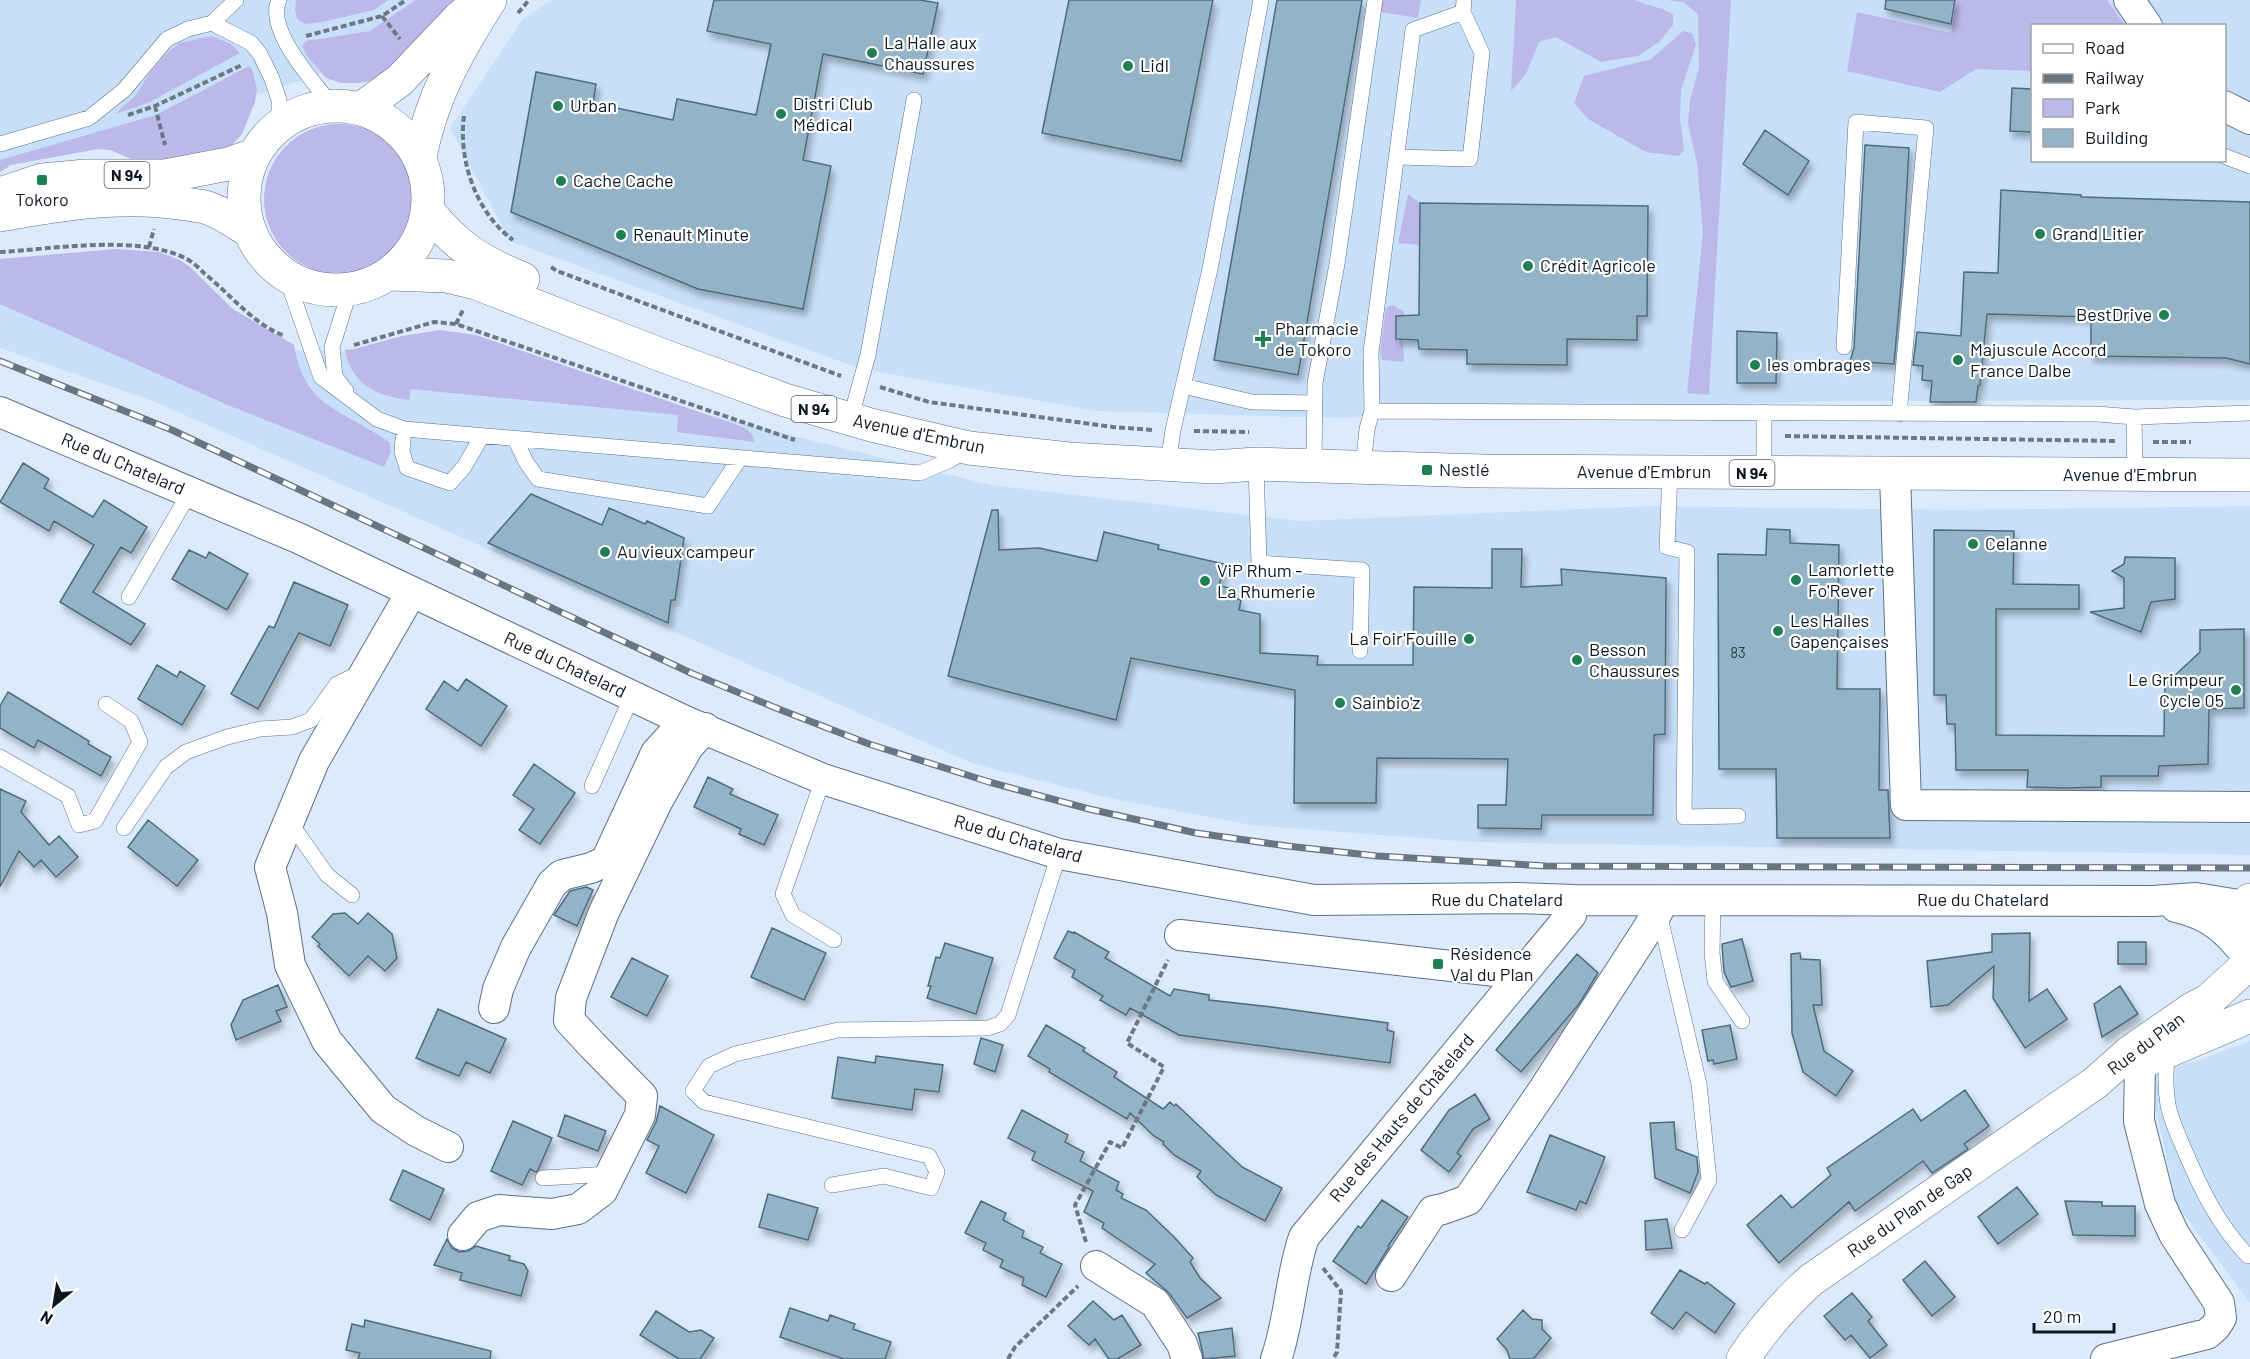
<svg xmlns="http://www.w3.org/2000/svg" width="2250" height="1359" font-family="Barlow,sans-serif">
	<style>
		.built { fill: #c8dff9; fill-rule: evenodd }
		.green { fill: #bcb9ea }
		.building { fill: #93b4c7; stroke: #4e6d7e; stroke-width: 1.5; filter: url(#shadow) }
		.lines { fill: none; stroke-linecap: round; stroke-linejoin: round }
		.lane-casing { stroke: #5c7189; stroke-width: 16 }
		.street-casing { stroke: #5c7189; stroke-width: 32 }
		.secondary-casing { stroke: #5c7189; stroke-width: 34 }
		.primary-casing { stroke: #5c7189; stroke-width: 34 }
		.path { stroke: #6c7884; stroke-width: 4; stroke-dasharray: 6 3; stroke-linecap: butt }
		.lane { stroke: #fff; stroke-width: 15 }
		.street { stroke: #fff; stroke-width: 30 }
		.secondary { stroke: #fff; stroke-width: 33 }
		.primary { stroke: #fff; stroke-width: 33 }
		.rail-casing { stroke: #697581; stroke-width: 7 }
		.rail { stroke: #fff; stroke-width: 4.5; stroke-dasharray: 14; stroke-linecap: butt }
		.poi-dot { fill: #217f56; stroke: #fff; stroke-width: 2 }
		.labels { text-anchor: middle; stroke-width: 4.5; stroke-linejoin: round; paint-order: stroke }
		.number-label { font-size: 15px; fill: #2f3e4a }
		.shield { fill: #fff; stroke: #565d63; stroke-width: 1.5 }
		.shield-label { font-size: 16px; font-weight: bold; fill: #0e1720 }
		.poi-label { font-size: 18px; fill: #0e1720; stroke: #fff; text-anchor: start }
		.street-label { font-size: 18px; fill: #0e1720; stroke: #fff }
	</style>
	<defs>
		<filter id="shadow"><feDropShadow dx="3.5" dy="6" stdDeviation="3" flood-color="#0004"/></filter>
	</defs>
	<rect width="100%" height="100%" fill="#dcebfb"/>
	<!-- built -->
	<path class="built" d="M0,0H438L350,65L178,119L0,161Z
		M552,0H2250V400L1832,401L1332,418L1097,411L861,369L510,241L450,128L524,18ZM2032,26H2224V160H2032Z
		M0,280L286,350L416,353L527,369L990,485L1299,521L1651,506L1955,510L2250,506V855L1471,842L1251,825L1114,799L974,764L153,401L0,348Z
		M2250,1041V1303L2177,1205L2148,1074L2202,1059Z"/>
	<!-- green -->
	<path class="green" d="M296,0H388L374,10L322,22L305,24L297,19L295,10Z
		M416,0H460L377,80L358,83H341L326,78L307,56L302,46L306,41L370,31Z
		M1383,0H1421L1418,18L1380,12Z
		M1516,0H1635C1648,6 1661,7 1673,14V25L1659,42L1638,56L1601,62L1556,37L1539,42L1526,74L1511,91Z
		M1667,0H1731L1709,395L1687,393L1703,232L1697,164L1688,123L1690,100L1699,68L1698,14L1683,2Z
		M1956,0H2107L2125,25L2032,26V71L1976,69L1940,92L1847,71L1857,12L1951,33Z
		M1683,31L1692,33L1696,45L1681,90L1680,119L1684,150L1679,156L1646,152L1588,119L1574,103L1584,76L1651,59Z
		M212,36L231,44L240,53L148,103L115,114L135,96L149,74L165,55L179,43Z
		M249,66L252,69L257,89L255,102L242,134L230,147L185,164L134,160L110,150L98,149L11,165L0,172V160L156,115Z
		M264 199a75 75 0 1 1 150 0a75 75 0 1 1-150 0Z
		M1408,194L1420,203V245L1398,243Z
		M115,249L159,252L180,260L190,267L233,309L294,345C304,409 345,410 389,442L391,452L384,467L230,406L0,304V259Z
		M1393,305L1403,311L1405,316L1396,339H1403L1404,362L1382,360L1380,352L1386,308Z
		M440,330L476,335L737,425C747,429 752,431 755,442L677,432L678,415L411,389L409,400C377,396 351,384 345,350L354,349L402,336Z"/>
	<!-- building -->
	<path class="building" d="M714,0H920L938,3L923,74L823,54L803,160L831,166L803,309L698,289L511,212L536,72L596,84L593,103L673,120L677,99L756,115L771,44L707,31Z
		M1069,0H1213L1181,161L1042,133Z
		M1277,0H1362L1298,375L1214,360Z
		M1886,0H1955L1951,24L1885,9Z
		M2012,88L2032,89V132L2010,131Z
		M1765,130L1809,161L1788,195L1743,164Z
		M1865,145L1909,148L1902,274L1894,364L1850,361L1854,348Z
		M2001,190L2081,195V197L2250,202V364L2226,358L2091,356V317L1987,314L1980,385L1978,386L1976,402H1930L1932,381L1922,380L1923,366L1913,365L1917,332L1961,336L1964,272L1998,273Z
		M1420,203L1648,206L1647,316H1637V340L1567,339V365L1467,364V350L1419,349L1418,340L1396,339V316L1419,315Z
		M1737,331L1777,333L1776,383H1737Z
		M23,463L49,479L44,488L93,517L104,500L147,527L131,553L121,547L93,592L145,624L131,645L60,602L94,545L54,521L49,531L0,502Z
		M531,494L602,525L609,508L645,524L647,521L684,538L675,600H671L668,623L488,543Z
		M992,510H998L999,550L1039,548L1097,561L1104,532L1159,545L1158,549L1224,564L1219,586L1231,588L1230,597L1241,600L1239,610L1260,614V653L1318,656L1317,665H1413L1414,587L1492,588V549H1522L1521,587L1562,585L1561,569L1666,578L1665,734L1654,735L1653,815H1542L1541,829L1478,828V805H1506L1508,759L1377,758L1376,803H1294L1295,690L1131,658L1116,720L948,676Z
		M1767,529L1790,530V543L1839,545L1837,689H1880L1879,790H1888L1890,838H1777L1776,769H1719L1718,554L1766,555Z
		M1934,530L2014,531L2013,584L2079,585V609H1996V735L2164,736L2165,679H2171L2200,652V630L2244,629V708L2209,709L2208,764L2159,766L2158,776H2101V787L2066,788L2027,787L2028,770H1956L1955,724H1947L1946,695H1934Z
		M189,550L206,558L209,552L248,574L227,610L172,579Z
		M2125,557L2175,558V599L2151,602L2141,632L2090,612L2124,608V578L2112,571L2124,564Z
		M294,582L348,605L330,646L299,633L258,709L231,694L269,626L274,628Z
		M157,665L177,677L180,671L205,686L182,725L138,699Z
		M466,679L507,706L481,746L426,709L444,681L458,691Z
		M8,692L89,741L88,744L111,757L101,776L38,740L34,748L0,728V706Z
		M534,764L575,793L540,844L519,830L534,809L513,795Z
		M708,777L733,789L730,794L778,815L764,845L739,834L741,829L694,807Z
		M0,789L26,801L21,812L49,845L59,836L78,857L56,877L41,860L34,867L19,851L0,887Z
		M148,820L198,860L177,886L128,847Z
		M586,887L593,890L577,926L554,915L570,891Z
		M345,913L358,924L368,913L392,934L397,958L385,971L368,956L349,976L318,946L320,944L312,937L333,914Z
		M772,928L826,953L804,1000L751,977Z
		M1068,931L1073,933L1074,932L1109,952L1105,958L1170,996L1174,989L1209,995V1000L1272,1007L1388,1023L1387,1030L1394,1032L1390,1063L1179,1035L1130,1008L1126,1015L1100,1000L1103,996L1072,977L1075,970L1054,958Z
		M2030,933L2029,1001L2047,989L2067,1019L2025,1048L1993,998L1994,966L1948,1005L1931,1007L1927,961L1992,952V934Z
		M1742,939L1753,981L1731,987L1724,972L1722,944Z
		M2118,942H2146V964H2118Z
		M945,943L993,958L976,1014L927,998L931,986H928L936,957L940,958Z
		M1800,953L1801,959L1820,960L1822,1005H1813L1824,1051L1853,1071L1836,1096L1803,1072L1792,1033L1791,954Z
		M1577,954L1598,973L1579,1004L1521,1072L1496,1050Z
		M632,958L668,976L647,1016L611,997Z
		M278,985L287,1007L276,1011L281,1021L236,1040L231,1025L243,1000Z
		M2120,986L2138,1014L2102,1037L2094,1004Z
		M438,1009L506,1039L490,1073L466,1062L459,1076L416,1058Z
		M1046,1025L1085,1048L1083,1051L1117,1072L1114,1077L1163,1109L1170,1102L1174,1106L1176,1104L1242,1167L1282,1188L1265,1221L1216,1195L1197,1177L1201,1171L1174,1155L1163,1144L1164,1142L1154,1136L1130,1113L1127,1119L1049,1072L1050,1069L1028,1056Z
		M1730,1025L1737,1059L1714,1064L1713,1060L1708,1061L1702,1030Z
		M981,1038L1003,1045L995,1072L974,1064Z
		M876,1056L943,1065L939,1092L915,1089L912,1110L832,1098L838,1057L875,1063Z
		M1965,1090L1989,1126L1964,1144L1968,1149L1932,1173L1923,1161L1855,1211L1849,1202L1779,1263L1747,1225L1781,1195L1792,1208L1831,1175L1827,1168L1913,1109L1921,1121Z
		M1475,1094L1490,1119L1473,1129L1457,1153L1461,1156L1449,1172L1421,1150L1449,1110Z
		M660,1106L714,1135L686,1193L646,1173L659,1146L647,1140L656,1122Z
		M1022,1110L1068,1135L1065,1142L1084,1152L1080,1161L1119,1182L1116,1190L1123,1194L1121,1198L1146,1210L1174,1237L1193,1258L1190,1262L1200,1278L1221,1298L1187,1318L1169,1293L1146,1273L1155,1264L1102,1228L1104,1223L1084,1212L1093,1191L1032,1160L1035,1152L1008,1138Z
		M565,1115L606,1131L598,1151L558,1136Z
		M513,1121L552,1138L538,1170L536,1172L530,1169L522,1185L491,1171Z
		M1674,1122L1676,1149L1697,1157L1698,1172L1690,1193L1655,1178L1650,1123Z
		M1550,1135L1605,1157L1586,1204L1580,1201L1576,1210L1527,1192Z
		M403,1170L444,1189L430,1220L390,1200Z
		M2017,1187L2038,1214L1998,1244L1978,1217Z
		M768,1194L818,1208L808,1240L759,1227Z
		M1382,1200L1408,1217L1388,1246L1389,1247L1366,1284L1333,1261L1358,1226L1361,1228Z
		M981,1201L1006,1213L1003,1220L1024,1231L1022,1237L1043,1247L1040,1253L1062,1264L1046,1297L1022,1285L1024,1278L1000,1267L1003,1260L983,1250L986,1243L965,1233Z
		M2065,1201L2102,1202V1206H2135V1236L2073,1235Z
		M1667,1219L1672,1248L1646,1250L1645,1221Z
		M447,1239L452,1248L459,1252L468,1251L476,1246L510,1256L509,1260L524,1264L528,1271L521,1296L460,1280L462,1273L434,1265Z
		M1925,1261L1955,1297L1932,1316L1903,1280Z
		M1680,1270L1705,1284L1707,1282L1735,1304L1715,1333L1686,1312L1673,1329L1651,1313Z
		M1852,1293L1872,1317L1868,1321L1887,1345L1870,1358L1851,1335L1845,1340L1824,1316Z
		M1093,1301L1114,1320L1122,1315L1141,1345L1117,1359H1109L1095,1339L1089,1345L1068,1326Z
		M790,1308L828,1321L830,1315L855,1324L853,1329L891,1342L885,1359H844L780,1337Z
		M1523,1310L1532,1319L1542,1320V1329L1551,1338L1533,1359H1510L1507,1350L1497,1339Z
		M656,1311L689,1332L701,1330L714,1338L700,1359H679L640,1335Z
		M365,1320L491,1351L490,1359H358L360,1353L346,1350L352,1324L364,1327Z
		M1232,1328L1235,1356L1204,1359L1198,1333Z"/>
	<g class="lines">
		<defs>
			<path id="lane" d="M279,0C265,30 314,81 331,105
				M212,23L251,43L260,54L272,79L279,100V125
				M0,144L89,118L124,90L167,39L188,29L212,23L236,0
				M2224,156L2250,166
				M1397,157L1470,159L1482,53L1463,12
				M286,276L321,377L377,419L404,429L920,473L950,460L967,450
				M1844,347L1856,122L1926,128L1899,414
				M1183,386L1252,402L1315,403
				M346,391L335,377L332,347L350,290
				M855,402L868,355L914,100
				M1372,411L1371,352L1413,30L1463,12L1464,0
				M2134,417L2135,475
				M404,429L402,451L407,468L450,483L464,467L482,436
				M515,439L526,462L538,479L708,506L740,458
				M1170,450L1173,430L1210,269L1261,0
				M1256,464L1259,563L1362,570L1360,651
				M1314,465L1315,383L1337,264L1375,0
				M1363,467L1367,429L1372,411L2097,414L2134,417L2250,413
				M1670,472L1667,547L1687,552L1684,817L1738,816
				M1764,473V412
				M129,597L190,492
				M0,757L68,796L79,825L95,821L140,742L131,721L106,704
				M823,779L783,894L793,915L834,940
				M592,786L632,696
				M289,821L327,875L352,895
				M124,828L166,767L186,752L227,737L260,729L292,727L311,720L337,684L360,673
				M1713,899L1712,953L1715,981L1742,1021
				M1659,913L1699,1084L1709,1180L1682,1230
				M2168,1050C2165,1069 2165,1086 2168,1105C2171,1120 2178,1135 2184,1149C2200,1187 2218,1225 2248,1256
				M543,1178L610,1174
				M832,1185L884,1176L931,1188L937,1172L929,1156L704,1102L693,1091L709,1066L735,1054L838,1030L988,1028L1000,1024L1008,1015L1059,854"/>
			<path id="street" d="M2129,0L2147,26
				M2224,106L2250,119
				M0,412L298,538L685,721L823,779L1059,854L1314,900L1520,898L1574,900L2153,901L2196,898L2250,907
				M1895,474L1906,805L2250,807
				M411,593L314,761L270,867L282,913L290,965L327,1041L383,1109L416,1131L448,1147
				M2176,907C2210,915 2226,929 2247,956
				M1180,935L1521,974
				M494,1008L498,989L516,947L552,884L562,875L591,868L606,861L656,753L685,721
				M463,1235L478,1217L499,1210L552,1214L578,1209L602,1191L640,1115L642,1096L592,1045L569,1020L571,998L604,912L657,802L688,747L705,728
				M1096,1266L1155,1303L1182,1344L1187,1359
				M1391,1276L1433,1211L1443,1209L1468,1200L1544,1089L1647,930L1664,900
				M1276,1359C1290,1320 1290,1277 1304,1237L1571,915L1574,900
				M2106,1359L2207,1334L2215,1327L2221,1318L2219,1303L2174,1234L2160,1204L2139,1121L2140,1063"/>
			<path id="secondary" d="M362,108L400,80L459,18L469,10
				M420,157C431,98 458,50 490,0
				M2250,900V938
				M2135,1065L2250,1016
				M1743,1359C1763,1329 1784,1304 1811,1280L2095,1083L2130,1052L2192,1009L2209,1000L2244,968"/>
			<path id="primary" d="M244 198a92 92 0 1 1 184 0a92 92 0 1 1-184 0Z
				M0,194L42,180L86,176H165L228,164L254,155
				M428,211C458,248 480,261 523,279
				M0,215C58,205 118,194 178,203C186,204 196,205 205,207C221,212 235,222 249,231
				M390,274L447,276L476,283L664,356L785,400L871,425L969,448L1069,459L1214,467L1256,464L1483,471L2250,475"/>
		</defs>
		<!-- lane casing -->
		<use href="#lane" class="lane-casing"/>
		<!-- street casing -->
		<use href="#street" class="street-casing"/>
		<!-- secondary casing -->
		<use href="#secondary" class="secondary-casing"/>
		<!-- primary casing -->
		<use href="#primary" class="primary-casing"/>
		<!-- path -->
		<path class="path" d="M518,13L529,0
			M382,16L400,39
			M306,36L382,16L406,0
			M155,106L165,145
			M128,115L155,106L242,65
			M464,116C458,160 476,213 513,240
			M149,247L154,229
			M0,252C54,249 139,234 187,259C194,263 200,269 205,274C230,294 254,325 285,336
			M551,267L557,271L841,376
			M456,324L463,310
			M354,345L434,322L456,324L795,440
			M880,387L929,402L1113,427L1153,430
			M1194,431L1249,432
			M1785,436L2116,441
			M2153,442H2191
			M1086,1242L1075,1205L1110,1142L1122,1148L1164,1067L1127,1043L1168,960
			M1323,1268L1341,1291L1337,1352L1333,1359
			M1008,1359L1015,1347L1078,1286"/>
		<!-- lane -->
		<use href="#lane" class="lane"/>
		<!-- street -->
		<use href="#street" class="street"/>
		<!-- secondary -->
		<use href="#secondary" class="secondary"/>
		<!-- primary -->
		<use href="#primary" class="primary"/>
		<defs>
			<path id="rail" d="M0,361L172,430L691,673L781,710L869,744L989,782L1089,809L1196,833L1287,846L1377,856L1546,866L2250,868"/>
		</defs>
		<!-- rail casing -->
		<use href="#rail" class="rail-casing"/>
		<!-- rail -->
		<use href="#rail" class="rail"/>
	</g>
	<!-- markers -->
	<g class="poi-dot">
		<circle cx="872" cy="53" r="6"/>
		<circle cx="1128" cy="66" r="6"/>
		<circle cx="558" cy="106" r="6"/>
		<circle cx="781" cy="114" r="6"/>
		<rect x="36" y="174" width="12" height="12" rx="3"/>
		<circle cx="561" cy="181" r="6"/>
		<circle cx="2040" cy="234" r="6"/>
		<circle cx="621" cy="235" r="6"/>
		<circle cx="1528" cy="266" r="6"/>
		<circle cx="2164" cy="315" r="6"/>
		<path d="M1260 330h6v6h6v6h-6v6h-6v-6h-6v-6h6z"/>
		<circle cx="1958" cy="360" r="6"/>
		<circle cx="1755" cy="365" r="6"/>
		<rect x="1421" y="464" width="12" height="12" rx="3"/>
		<circle cx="1973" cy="544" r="6"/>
		<circle cx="605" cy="552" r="6"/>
		<circle cx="1796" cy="580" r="6"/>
		<circle cx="1205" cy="581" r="6"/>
		<circle cx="1778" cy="631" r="6"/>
		<circle cx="1469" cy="639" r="6"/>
		<circle cx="1577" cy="660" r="6"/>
		<circle cx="2236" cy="690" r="6"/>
		<circle cx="1340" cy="703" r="6"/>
		<rect x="1432" y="958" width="12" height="12" rx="3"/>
	</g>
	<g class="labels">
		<!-- number labels -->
		<g class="number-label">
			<text x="1738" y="658">83</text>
		</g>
		<!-- shield labels -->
		<g class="shield">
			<rect x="104.5" y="162" width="45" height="26" rx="4.5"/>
			<rect x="791.5" y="396" width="45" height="26" rx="4.5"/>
			<rect x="1729.5" y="460" width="45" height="26" rx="4.5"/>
		</g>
		<g class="shield-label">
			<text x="127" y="181">N 94</text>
			<text x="814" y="415">N 94</text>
			<text x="1752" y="479">N 94</text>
		</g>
		<!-- poi labels -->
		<g class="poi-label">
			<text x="884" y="49">La Halle aux<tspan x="884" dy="21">Chaussures</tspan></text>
			<text x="1140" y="72">Lidl</text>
			<text x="793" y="110">Distri Club<tspan x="793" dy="21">Médical</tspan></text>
			<text x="570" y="112">Urban</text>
			<text x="573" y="187">Cache Cache</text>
			<text x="42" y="206" text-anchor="middle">Tokoro</text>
			<text x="2052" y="240">Grand Litier</text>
			<text x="633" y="241">Renault Minute</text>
			<text x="1540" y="272">Crédit Agricole</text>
			<text x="2152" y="321" text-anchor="end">BestDrive</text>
			<text x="1275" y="335">Pharmacie<tspan x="1275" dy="21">de Tokoro</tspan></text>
			<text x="1970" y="356">Majuscule Accord<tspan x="1970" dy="21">France Dalbe</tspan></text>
			<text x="1767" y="371">les ombrages</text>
			<text x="1439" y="476">Nestlé</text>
			<text x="1985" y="550">Celanne</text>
			<text x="617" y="558">Au vieux campeur</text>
			<text x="1808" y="576">Lamorlette<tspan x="1808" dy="21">Fo'Rever</tspan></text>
			<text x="1217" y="577">ViP Rhum -<tspan x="1217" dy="21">La Rhumerie</tspan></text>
			<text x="1790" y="627">Les Halles<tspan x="1790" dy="21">Gapençaises</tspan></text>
			<text x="1457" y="645" text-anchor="end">La Foir'Fouille</text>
			<text x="1589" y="656">Besson<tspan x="1589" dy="21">Chaussures</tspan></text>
			<text x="2224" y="686" text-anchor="end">Le Grimpeur<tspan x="2224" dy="21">Cycle 05</tspan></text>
			<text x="1352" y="709">Sainbio'z</text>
			<text x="1450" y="960">Résidence<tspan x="1450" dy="21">Val du Plan</tspan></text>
		</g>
		<!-- street labels -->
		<g class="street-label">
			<text transform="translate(919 434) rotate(12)" y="6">Avenue d'Embrun</text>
			<text transform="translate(123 464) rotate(23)" y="6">Rue du Chatelard</text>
			<text x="1644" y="478">Avenue d'Embrun</text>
			<text x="2130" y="481">Avenue d'Embrun</text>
			<text transform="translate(565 665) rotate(25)" y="6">Rue du Chatelard</text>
			<text transform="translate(1018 839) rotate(16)" y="6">Rue du Chatelard</text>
			<text x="1497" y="906">Rue du Chatelard</text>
			<text x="1983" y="906">Rue du Chatelard</text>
			<text transform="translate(2146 1044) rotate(-37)" y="6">Rue du Plan</text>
			<text transform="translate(1402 1118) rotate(-50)" y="6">Rue des Hauts de Châtelard</text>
			<text transform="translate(1910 1211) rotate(-35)" y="6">Rue du Plan de Gap</text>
		</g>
	</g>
	<!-- legend -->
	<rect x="2031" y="24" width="195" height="138" fill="#ffffff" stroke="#9fa2a6" stroke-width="1.5"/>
	<rect x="2043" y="44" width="30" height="9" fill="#ffffff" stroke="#9fa2a6" stroke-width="1.5"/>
	<text x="2085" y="54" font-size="18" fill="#0e1720">Road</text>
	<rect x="2043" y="74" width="30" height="9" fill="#697581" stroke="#9fa2a6" stroke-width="1.5"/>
	<text x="2085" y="84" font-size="18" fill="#0e1720">Railway</text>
	<rect x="2043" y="99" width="30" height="18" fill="#bcb9ea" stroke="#9fa2a6" stroke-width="1.5"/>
	<text x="2085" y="114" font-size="18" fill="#0e1720">Park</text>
	<rect x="2043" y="129" width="30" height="18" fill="#93b4c7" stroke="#9fa2a6" stroke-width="1.5"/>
	<text x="2085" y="144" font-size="18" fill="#0e1720">Building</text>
	<!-- north arrow -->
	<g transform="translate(54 1305) rotate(210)" stroke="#ffffff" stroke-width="4.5" paint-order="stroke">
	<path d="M0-4.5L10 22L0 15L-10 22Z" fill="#0e1720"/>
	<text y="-9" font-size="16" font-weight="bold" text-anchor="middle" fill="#0e1720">N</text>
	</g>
	<!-- scale -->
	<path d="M2034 1323v9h80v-9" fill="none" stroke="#0e1720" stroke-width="3"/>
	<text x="2043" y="1323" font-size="18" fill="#0e1720" stroke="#ffffff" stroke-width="4.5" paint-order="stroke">20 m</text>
</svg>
